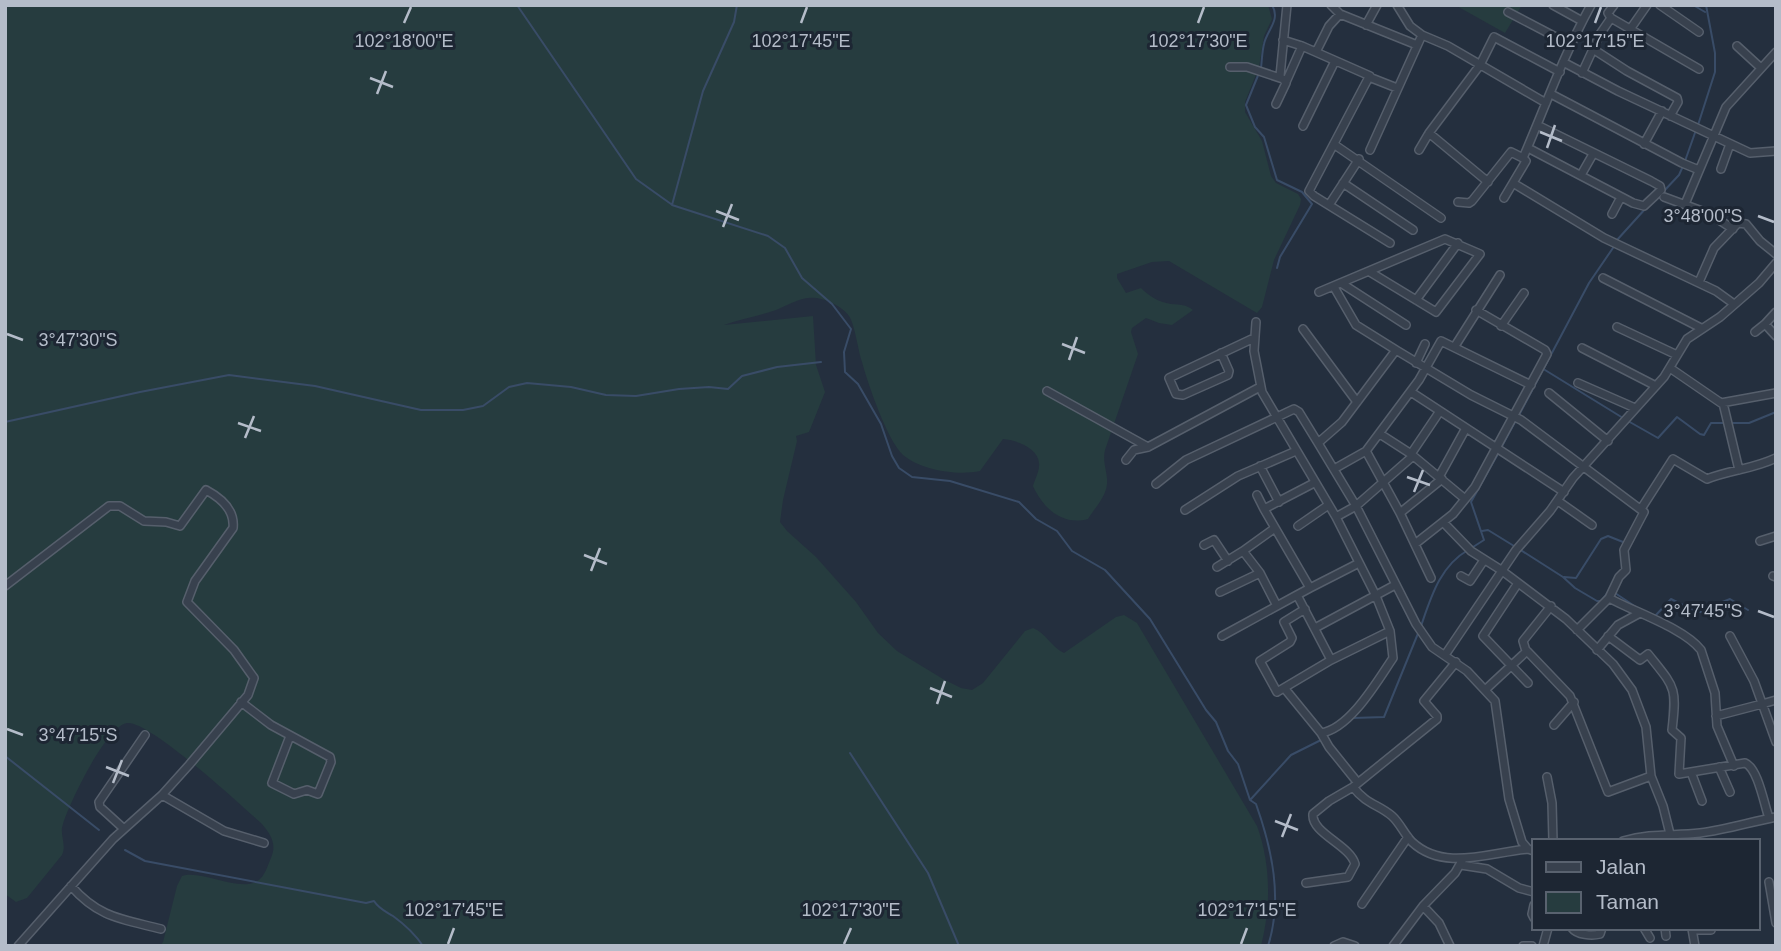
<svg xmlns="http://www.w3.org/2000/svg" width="1781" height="951" font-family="Helvetica,sans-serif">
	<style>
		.green { fill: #263c3f }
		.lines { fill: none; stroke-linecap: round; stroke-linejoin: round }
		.stream { stroke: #394c67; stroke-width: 2 }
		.minor-casing { stroke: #565f6c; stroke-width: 10 }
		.minor { stroke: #38414e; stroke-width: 7 }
		.ticks { fill: none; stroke: #b4bcc9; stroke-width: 2.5 }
		.ticks-label { font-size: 18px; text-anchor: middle; fill: #b4bcc9; stroke: #1d2633; stroke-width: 6; stroke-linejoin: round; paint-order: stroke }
	</style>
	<rect width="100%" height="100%" fill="#242f3e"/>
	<!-- green -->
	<path class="green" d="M5,5H1268L1272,19L1264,36L1259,67L1245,102V112L1262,141L1271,176L1276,183L1298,194L1301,199L1300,205L1274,260L1262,307L1257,313L1169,261L1152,262L1117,274V278L1126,293L1141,288C1149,296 1158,302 1171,304C1181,305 1185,304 1193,310L1172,325L1159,323L1146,318L1132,328L1131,332L1138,354L1105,450C1102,463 1108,472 1107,484C1106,497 1094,509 1088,519C1062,526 1043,508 1033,486C1035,479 1040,470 1039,463C1038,448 1016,440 1003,439L980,471C957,476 921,470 903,455C887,440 868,384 862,362C858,350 855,325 849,316C843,307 826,299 816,298C802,296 788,305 776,310C759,316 741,319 724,325L813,316L816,365L825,392L809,432L796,436L797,441L783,500L780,522L787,531L816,557L856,602L878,633L897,651L943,679L961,688L972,690L983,683L1025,631L1033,628C1046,633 1051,647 1064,653L1116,617L1124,615L1137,623L1257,826C1271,864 1271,907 1261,946H160L163,942L177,886L182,876C203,869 244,896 261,878C266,873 268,864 271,858C277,844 271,835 262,824C242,806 149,720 127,723C106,726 69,804 63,824C59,835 67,844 62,855L27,898L16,902L5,894Z
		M1455,5H1522L1505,33Z"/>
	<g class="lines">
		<!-- stream -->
		<path class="stream" d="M517,5L636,179L671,204
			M737,5L734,22L703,91L672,205L768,236L785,248L802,278L832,304L851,329L844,352L845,372L858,384L881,424L892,456L899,468L912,477L950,481L1019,502L1036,519L1057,531L1072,551L1105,570L1150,619L1206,710L1216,722L1228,751L1238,764L1250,800L1256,804C1272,849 1283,899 1268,946
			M1693,5L1705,12
			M1261,68C1262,60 1262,52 1264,44C1267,30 1281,20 1272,5
			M1259,73L1246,105L1255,127L1264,137L1277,180L1302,192L1312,204L1280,257L1277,268
			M1698,125L1715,72V53L1706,5
			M1685,161L1696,130
			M1663,192L1679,175L1683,166
			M1617,240L1646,208
			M1545,370L1623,418
			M1518,417L1589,283L1615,245
			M1628,421L1658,438L1677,417L1700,434L1704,435L1711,423H1725
			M5,422L140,392L229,375L315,386L421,410H463L483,406L509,387L527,383L571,387L606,395L636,396L679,389L709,387L728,389L742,376L777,367L821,362
			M1731,423H1749L1776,412
			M1501,448L1515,422
			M1482,531L1488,530L1514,546
			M1473,547L1484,540L1471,502L1499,452
			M1519,549L1563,577L1575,588L1597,601H1601L1610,590
			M1564,577L1576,578L1601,539L1608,536L1623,542
			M1615,593L1636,607
			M1655,616L1671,599L1697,612H1702L1707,608L1730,599L1748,610
			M1421,626C1431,597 1440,566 1468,550
			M1353,718L1384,717L1419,631
			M850,753L928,873L959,946
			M5,756L99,830
			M1251,799L1291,755L1323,739
			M125,850L145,861L366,903L374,901C379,909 385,911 393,916C404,924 415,934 423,946"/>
		<defs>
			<path id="minor" d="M1331,5L1340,14L1417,45
				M1397,5L1410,26L1422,35L1448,46L1546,103
				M1553,5L1582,21
				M1660,5L1699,32
				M1508,12L1571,45
				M1611,18L1699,69
				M1366,25L1377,5
				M1631,28L1647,5
				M1283,40L1302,46L1370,76
				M1737,46L1761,68
				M1593,49L1627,71L1677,98L1678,102L1670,116
				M1316,52L1329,26L1340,14
				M1563,62L1618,91L1750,153L1776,151
				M1230,67H1247L1283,79L1286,83L1276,104
				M1582,73L1600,34L1611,18L1608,13L1614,5
				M1280,76L1287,5
				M1286,82L1302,46
				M1551,94L1682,163L1699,170
				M1303,126L1335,61
				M1429,133L1488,182
				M1644,144L1662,111
				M1335,145L1441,218
				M1528,148L1633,203L1644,206L1661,190L1660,186L1651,181L1537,125
				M1370,150L1422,35
				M1419,150L1429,133L1480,65L1494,37L1560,72
				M1721,169L1730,144
				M1581,175L1593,154
				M1343,183L1413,230
				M1513,183L1604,238L1716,291L1734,304
				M1664,197L1710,214L1733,229
				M1504,198L1526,161L1523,158C1545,107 1564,54 1591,5
				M1458,202L1469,203L1472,201L1511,152L1523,158
				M1685,204L1726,107L1776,52
				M1329,205L1359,159
				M1612,214L1621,197
				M1390,243L1314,196L1309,191L1369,77L1397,88
				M1603,278L1701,328
				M1699,282L1714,248L1738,223L1746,224L1760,241L1776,254
				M1341,283L1406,325
				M1334,287L1356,325L1396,350
				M1319,292L1445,239L1480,254L1436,312L1370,272
				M1416,300L1458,243
				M1256,322L1254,351L1262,392L1336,517L1376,596L1390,631L1393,658C1378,680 1350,729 1321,733L1285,689
				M1765,324L1776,336
				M1501,326L1524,293
				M1617,327L1677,355
				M1303,329L1357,402
				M1755,332L1765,324L1776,312
				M1455,346L1500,275
				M1582,348L1656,386
				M1221,353L1229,371L1228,375L1183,395L1176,394L1169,378L1254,338
				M1416,363L1425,344
				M1670,368L1721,403L1776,393
				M1578,383L1635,408
				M1047,391L1148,447
				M1411,392L1564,492
				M1549,393L1608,441
				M1723,403L1739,470
				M1380,434L1411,454L1465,499
				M1318,443L1356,506L1416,624L1432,647L1467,671L1495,701L1509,799L1522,842L1528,849L1534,851
				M1366,451L1400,513L1431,578
				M1411,454L1440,411
				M1126,460L1134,450L1148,447L1260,387
				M1260,466L1279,502
				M1334,469L1366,451L1419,380L1441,341L1531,385
				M1439,477L1466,428
				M1156,484L1186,460L1294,409L1299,412L1318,443L1342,422L1396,350L1471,395L1521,420L1644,512L1624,550L1626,570L1619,577L1609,598C1634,612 1684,628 1701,650L1715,693L1717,726L1734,766
				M1257,495L1264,509L1314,483
				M1558,501L1592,525
				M1264,509L1310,588L1297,595
				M1641,509L1673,459L1707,479C1730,470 1753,469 1776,458
				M1185,510L1238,476L1296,451
				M1400,513L1442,479
				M1336,517L1356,506L1413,456
				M1443,522L1471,551L1501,570L1566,619L1613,664L1632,690L1646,727L1651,776L1663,806L1670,834
				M1298,526L1327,506
				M1760,541L1776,536
				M1415,544L1453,514L1475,487L1547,354L1545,350L1476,310
				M1204,545L1214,540L1228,561
				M1243,551L1275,528
				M1217,567L1243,551L1260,573L1277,606
				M1461,576L1470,581L1484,560
				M1773,576L1776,577
				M1518,583L1483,636L1528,683
				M5,586L109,506H120L144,521L166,522L180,526L206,490C221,498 235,510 233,528L195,581L187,602L234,650L254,678L248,695L189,765L162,795L113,839L18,946
				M1310,588L1359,563
				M1220,592L1260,573
				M1305,609L1284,622L1292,638L1290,642L1260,661L1277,692L1331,660L1390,631
				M1315,628L1395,585
				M1577,630L1609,598
				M1222,636L1297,595L1331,660
				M1608,636L1640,660L1648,654C1675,688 1677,686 1672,730L1681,738L1679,774L1745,763C1758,768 1764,804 1769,818
				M1730,636L1754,681L1776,742
				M1597,650L1618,625L1640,613
				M1526,651L1523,641L1551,606
				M1445,655L1516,550L1550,511L1573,478L1664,377L1687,339L1720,317L1759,283L1776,263
				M1485,690L1527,651L1570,696L1608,792L1651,776
				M241,702L271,725L330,757L331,762L318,794L307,790L294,794L272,783L290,736
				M1762,704L1776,700
				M1716,716L1762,704
				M1554,725L1574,702
				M1321,733L1329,747L1358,783
				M1719,767L1730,792
				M1691,772L1702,801
				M1547,777L1552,803L1553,841
				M1353,787C1367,805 1378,804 1392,816C1400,823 1404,834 1412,842C1444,872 1490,852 1528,849
				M162,795L224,831L264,843
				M123,828L100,807L99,802L145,735
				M1623,841C1652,833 1672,836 1700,833C1726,830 1750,822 1776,817
				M1461,865L1487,869L1519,888L1534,892
				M1769,882L1776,923
				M1306,883L1348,877L1355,864C1350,845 1311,833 1313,814L1329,801L1353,787L1437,719V716L1424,701L1456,662
				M71,886C99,918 122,919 161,929
				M1362,904L1408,837
				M1534,905L1532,914L1534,918
				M1423,906L1439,923L1450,946
				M1572,928C1577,935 1592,936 1600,934L1602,928
				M1644,928L1650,938
				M1665,928L1666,936
				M1692,929L1695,946
				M1693,930H1711
				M1334,946L1343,942L1355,946
				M1393,946L1423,906L1455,873L1463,859
				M1523,946H1532
				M1543,946L1548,928"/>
		</defs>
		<!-- minor casing -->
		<use href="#minor" class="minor-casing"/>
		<!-- minor -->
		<use href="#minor" class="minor"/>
	</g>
	<!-- ticks -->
	<path class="ticks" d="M404,23L411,7M801,23L807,7M1198,23L1204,7M1595,23L1601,7M370,78L393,87M377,94L386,71M1540,132L1562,141M1547,148L1555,125M716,211L739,220M1758,216L1774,222M723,227L732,204M7,334L23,340M1062,344L1085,353M1069,360L1077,337M238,423L261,431M245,438L254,416M1407,477L1430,485M1414,492L1423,470M584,555L607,564M591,571L600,548M1758,611L1774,617M930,688L952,697M937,704L945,681M7,729L23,735M106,767L129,776M113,783L122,760M1275,821L1298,830M1282,837L1291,814M448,944L454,928M844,944L851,928M1241,944L1247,928"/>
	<g class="ticks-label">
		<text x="404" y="47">102°18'00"E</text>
		<text x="801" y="47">102°17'45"E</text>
		<text x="1198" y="47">102°17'30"E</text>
		<text x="1595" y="47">102°17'15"E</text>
		<text x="1703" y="222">3°48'00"S</text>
		<text x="78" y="346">3°47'30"S</text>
		<text x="1703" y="617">3°47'45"S</text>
		<text x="78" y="741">3°47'15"S</text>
		<text x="454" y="916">102°17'45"E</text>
		<text x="851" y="916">102°17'30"E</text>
		<text x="1247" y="916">102°17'15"E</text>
	</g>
	<!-- border -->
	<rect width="1781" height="951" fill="none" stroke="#b4bcc9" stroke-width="14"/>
	<!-- legend -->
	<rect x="1532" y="839" width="228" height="91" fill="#1d2633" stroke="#59626f" stroke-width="2"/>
	<rect x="1546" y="862" width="35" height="10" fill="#38414e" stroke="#59626f" stroke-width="2"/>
	<text x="1596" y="874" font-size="21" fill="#b4bcc9">Jalan</text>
	<rect x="1546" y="892" width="35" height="21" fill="#263c3f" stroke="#59626f" stroke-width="2"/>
	<text x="1596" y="909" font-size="21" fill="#b4bcc9">Taman</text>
</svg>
